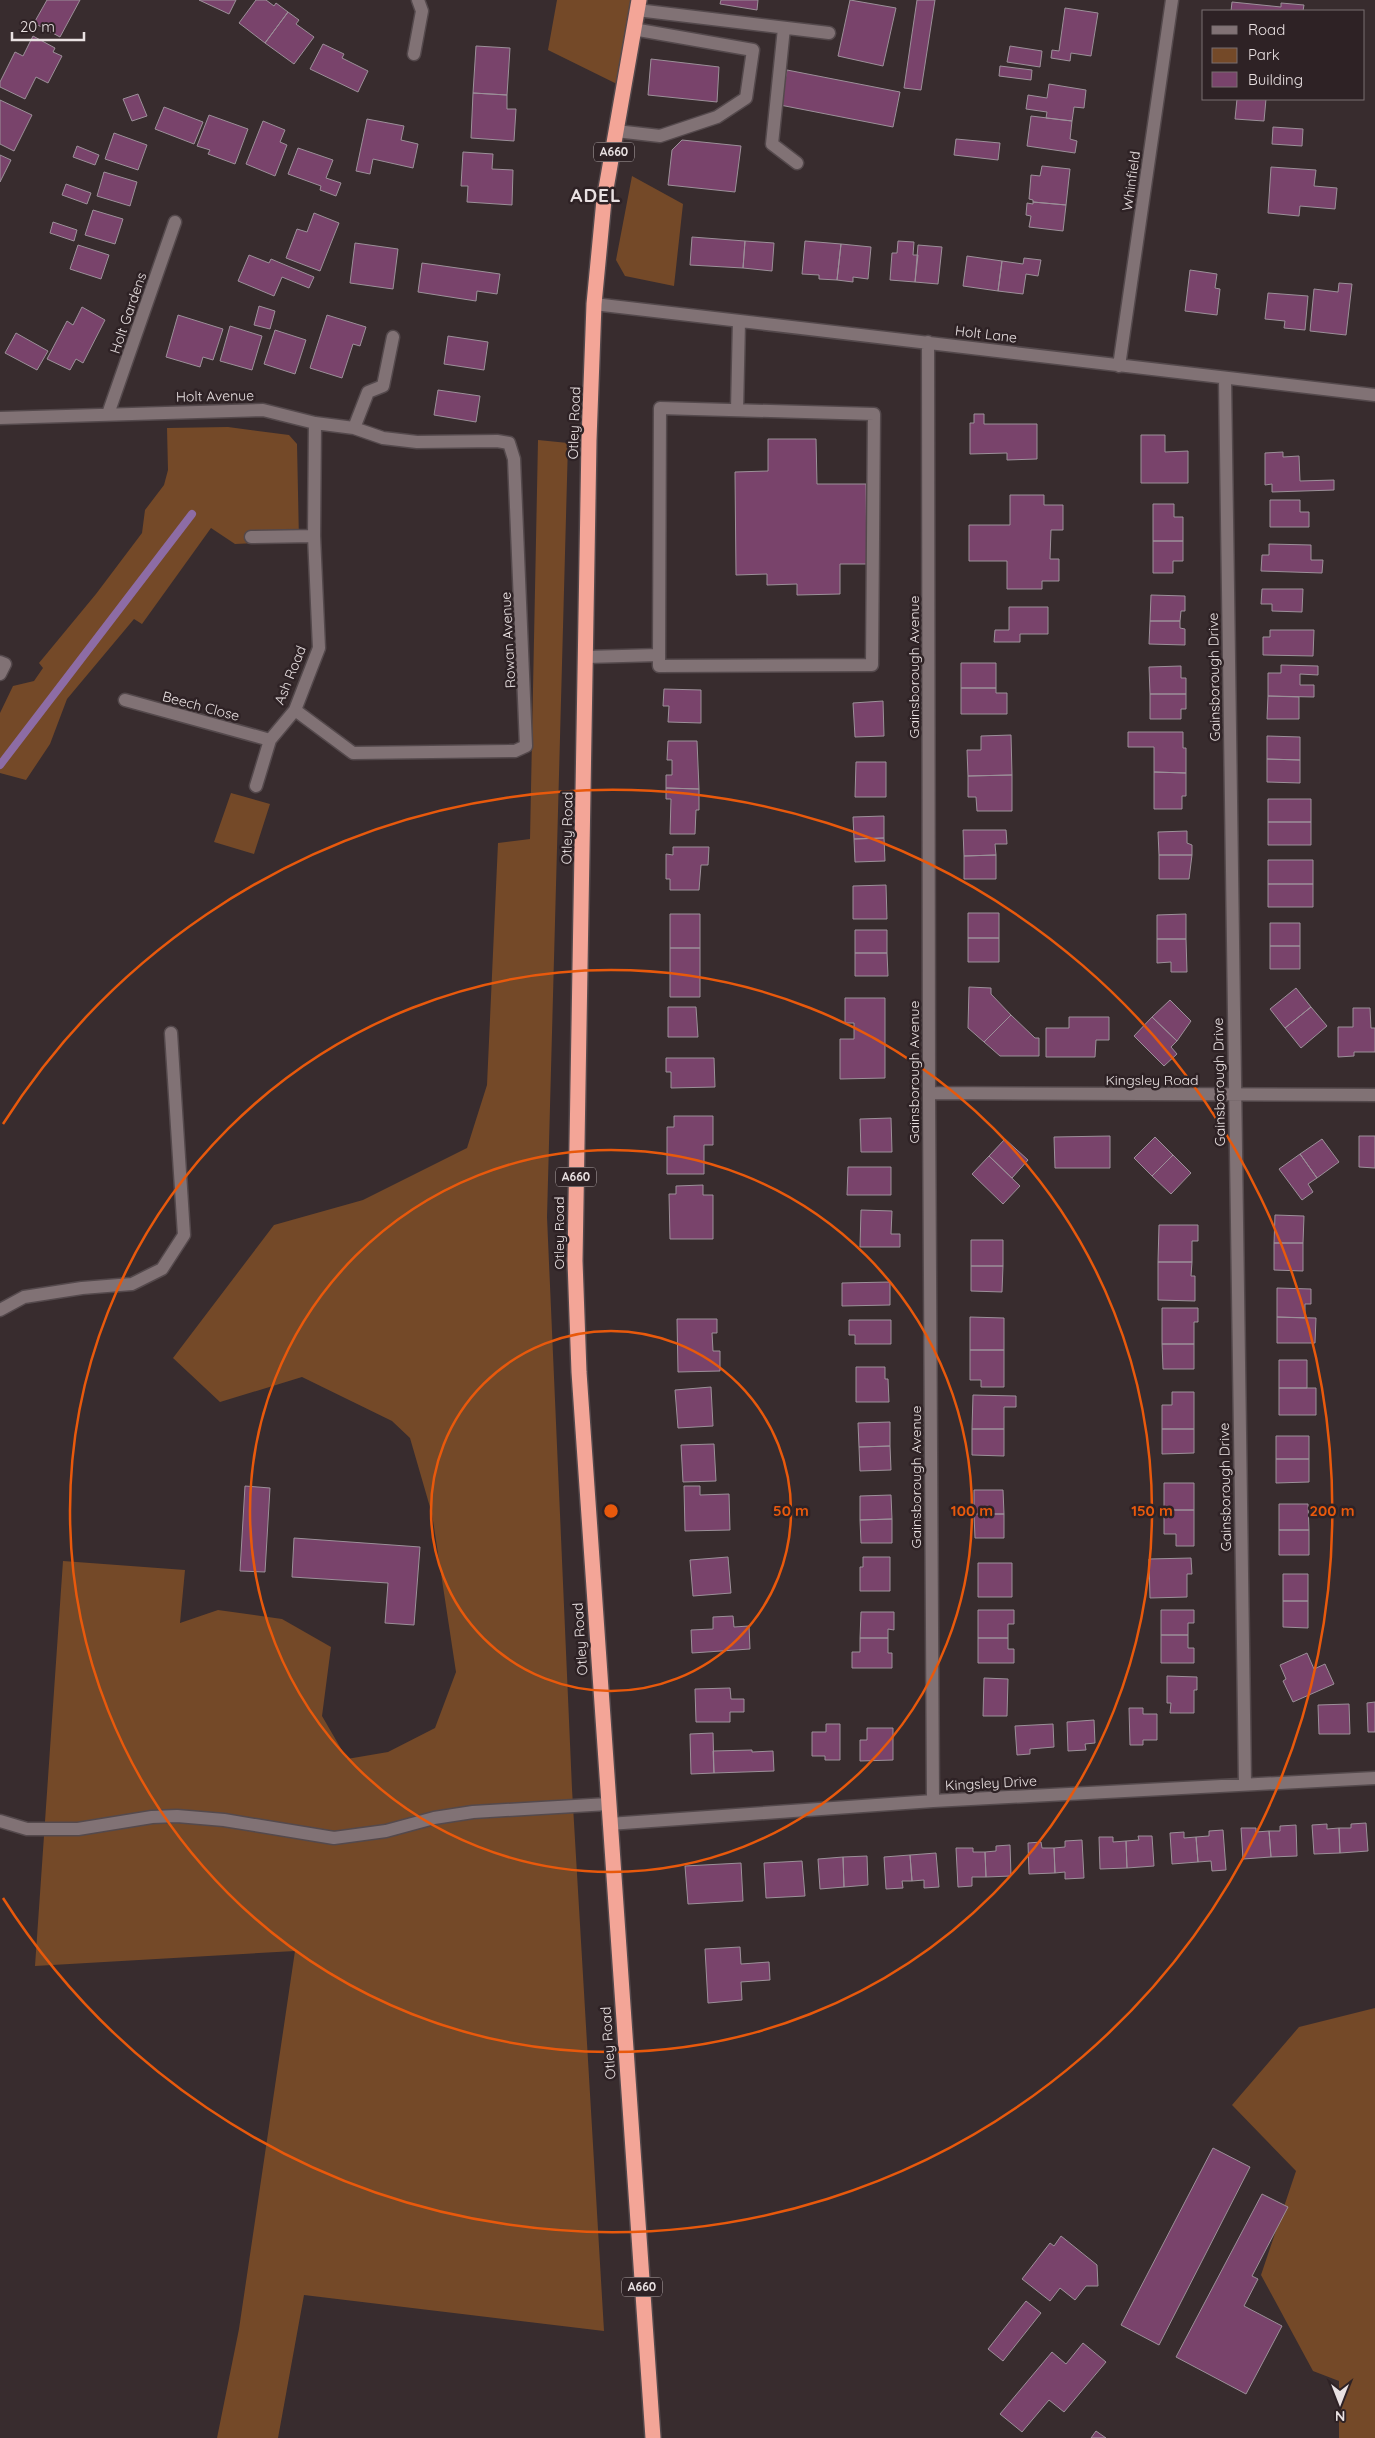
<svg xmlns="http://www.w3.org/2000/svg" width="1375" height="2438" font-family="Quicksand,sans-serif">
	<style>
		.green { fill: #744928 }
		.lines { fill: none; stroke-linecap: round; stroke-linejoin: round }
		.stream { stroke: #8d6ca5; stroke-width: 8 }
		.building { fill: #79436b; stroke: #9c9099 }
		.minor-casing { stroke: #54494c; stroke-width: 15 }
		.highway-casing { stroke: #54494c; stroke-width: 18 }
		.minor { stroke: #817275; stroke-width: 12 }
		.highway { stroke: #f3a597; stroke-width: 15 }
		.ring { fill: none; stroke: #e8590c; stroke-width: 2.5 }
		.labels { text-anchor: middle; stroke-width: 5; stroke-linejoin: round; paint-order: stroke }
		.shield { fill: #2e2225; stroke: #b1a8a9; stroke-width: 1 }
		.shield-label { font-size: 12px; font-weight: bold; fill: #e9e1e2 }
		.street-label { font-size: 14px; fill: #e9e1e2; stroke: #2e2225 }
		.district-label { font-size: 19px; font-weight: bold; letter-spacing: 1px; fill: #e9e1e2; stroke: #2e2225 }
		.centre { fill: #e8590c; stroke: #2e2225; stroke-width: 2.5 }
		.ring-label { font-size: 15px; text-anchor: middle; font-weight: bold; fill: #e8590c; stroke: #2e2225; stroke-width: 5; stroke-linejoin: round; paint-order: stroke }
	</style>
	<rect width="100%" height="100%" fill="#382c2e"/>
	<!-- green -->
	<path class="green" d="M557,0H639L623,87L548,50Z
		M632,176L683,204L674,286L625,276L616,260Z
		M228,427L289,435L297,444L299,541L235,544L211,528L142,624L134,619L67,699L50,744L26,780L0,773V713L13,686L34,681L43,668L39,663L96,594L142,533L145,510L164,485L168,470L167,428Z
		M538,440L568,443L547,1217L572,1789L604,2331L304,2295L278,2438H217L239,2329L295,1951L35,1966L63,1561L185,1570L180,1623L218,1610L282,1619L331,1647L322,1716L347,1759L388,1752L435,1728L456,1672L432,1514L410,1438L392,1421L302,1377L220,1402L173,1358L274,1225L363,1200L467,1148L487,1085L498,843L530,839Z
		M231,793L270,804L254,854L214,842Z
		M1375,2008V2438H1339V2381L1313,2371L1261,2275L1296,2171L1232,2105L1299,2027Z"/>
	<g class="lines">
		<!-- stream -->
		<path class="stream" d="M0,765L192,514"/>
	</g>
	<!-- building -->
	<path class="building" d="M47,0H80L60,37L34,23Z
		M199,0H236L229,14Z
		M256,0H266L274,6L276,3L288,12L265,43L239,23Z
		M721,0H758L757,10L720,4Z
		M850,0L896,8L883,66L838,56Z
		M917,0H935L921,90L904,88Z
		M1232,2L1281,7V3L1304,5L1303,11H1231Z
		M1065,8L1098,13L1091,56L1071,53L1070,61L1051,58L1052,50L1059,51Z
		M288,12L299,20L296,24L314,37L294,64L265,43Z
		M33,36L55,48L53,52L62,56L48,83L36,77L25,99L0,87V82L15,52L23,56Z
		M323,44L344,54L342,58L368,71L358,92L310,69Z
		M476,46L510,48L507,95L473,93Z
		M1010,46L1042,51L1040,67L1007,62Z
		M651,59L719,67L717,102L648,95Z
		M1000,66L1032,70L1031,80L999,76Z
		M787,70L900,92L893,127L780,105Z
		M1049,84L1086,90L1084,108L1074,107L1072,121L1046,118L1047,112L1026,109L1028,95L1047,98Z
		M473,93L507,95V109H516L514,141L471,138Z
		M138,94L147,116L132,121L123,99Z
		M1237,99H1266L1264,121L1235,119Z
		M0,100L32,115L14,151L0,144Z
		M164,107L203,122L194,144L155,129Z
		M209,115L248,129L235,164L208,154L210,150L197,146Z
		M1031,116L1072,121L1070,139L1077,141L1075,153L1027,146Z
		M367,119L404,126L401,140L418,144L413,168L373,159L370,174L356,171Z
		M263,121L285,130L280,142L287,145L275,176L246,164Z
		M1273,127L1303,129L1302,146L1272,144Z
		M114,133L147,145L138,170L105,159Z
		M956,139L1000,143L998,160L954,155Z
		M682,140L741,146L735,192L668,185L672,150Z
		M77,146L99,155L95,165L73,157Z
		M298,148L333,160L326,178L341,183L336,196L320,190L321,186L288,174Z
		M463,152L493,154L492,169L513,170L512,205L467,202L468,186H461Z
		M0,155L11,160L0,182Z
		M1042,166L1070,169L1066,205L1033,202V200L1029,199L1031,175L1040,176Z
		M1271,167L1316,170L1314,186L1337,188L1335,209L1300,206L1299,216L1268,213Z
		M104,172L137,182L130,206L97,196Z
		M66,184L91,193L87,204L62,195Z
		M1033,202L1066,205L1063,231L1029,227L1031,216L1026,215L1027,203L1033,204Z
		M93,210L123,219L115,244L85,235Z
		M314,213L339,223L320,271L286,258L297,229L307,232Z
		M53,222L77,230L74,241L50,233Z
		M692,237L745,241L743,268L690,265Z
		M745,241L774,243L772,271L743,268Z
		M805,241L841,244L837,280L819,279V275L802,274Z
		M898,241L914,242L913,255H918L915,282L890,280L892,253H897Z
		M355,243L398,249L393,289L350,283Z
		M841,244L871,247L868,279L853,277V282L837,280Z
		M78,245L109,255L101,279L70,269Z
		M918,245L942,247L938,284L915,282Z
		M249,255L269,263L271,259L314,277L309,288L282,277L274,296L238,281Z
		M967,256L1002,261L998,291L963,286Z
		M1024,258L1041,260L1038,276L1026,274L1023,294L998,291L1002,261L1023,264Z
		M422,263L500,274L497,294L477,291L476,301L418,292Z
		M1190,270L1217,274L1215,288L1220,289L1217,315L1185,311Z
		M1339,283L1352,284L1346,335L1310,331L1314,289L1338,292Z
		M1268,293L1308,296L1305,330L1284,328L1285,321L1265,319Z
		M259,306L275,311L270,329L254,325Z
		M82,307L105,320L83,363L76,359L70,370L47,359L67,321L73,325Z
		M178,315L223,329L213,360L203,357L200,367L166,357Z
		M327,315L366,327L360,346L353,344L342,378L310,368Z
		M230,326L262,336L252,370L220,361Z
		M275,330L306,340L295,374L264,364Z
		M16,333L48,351L37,370L5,353Z
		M448,336L488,342L484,370L444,364Z
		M438,390L480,396L476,422L434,415Z
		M974,414H984V424H1037V459L1007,460V453L970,454V423H974Z
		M1141,435H1165V452L1188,451V483H1141Z
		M768,439H816L817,484H866L867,564H840V594L797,595V584L767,585V574L736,575L735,472L768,471Z
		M1283,452V457L1299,456L1300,481L1334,480V490L1272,492V484L1265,485V453Z
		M1010,495H1044V505H1063V530H1051L1050,559H1059V581H1042V589H1007V561H969V525H1010Z
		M1270,500H1300V512H1309V527H1270Z
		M1153,504H1174V517H1183V541H1153Z
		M1153,541H1183V561H1173V573H1153Z
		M1269,544L1311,545V560H1323L1322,573L1261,571L1262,555H1269Z
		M1262,589H1303L1302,612L1272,611V604H1261Z
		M1151,595L1185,596V611H1181L1180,621H1150Z
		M1009,607H1048V634H1020V642H994L995,630H1009Z
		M1150,621H1180V628L1185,629V645L1149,644Z
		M1270,630H1314L1313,656L1263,655V637H1270Z
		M961,663H996V688H961Z
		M1281,665L1318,666V675L1300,674V685H1314V697L1268,696V673H1281Z
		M1181,666V678H1186V694H1150L1149,667Z
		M961,688H996V693H1007V714H961Z
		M664,689L701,690V723L668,722L669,706H663Z
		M1150,694H1186V709H1181V719H1150Z
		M1268,696L1299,697V719H1267Z
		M883,701L884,736L855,737L853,703Z
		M1128,732H1183V748H1186V773L1154,772V747H1128Z
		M1011,735L1012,775L968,776L967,750H981V736Z
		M1267,736L1300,737V760L1267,759Z
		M668,741H697L699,789L666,788V775H672V760H667Z
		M1267,759L1300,760V783L1267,782Z
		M856,762H886V797H855Z
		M1154,772L1186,773V796H1182V809H1154Z
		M1012,775V811H977L976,797H968V776Z
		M666,788L699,789V810H696L695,834H670L671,799H666Z
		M1268,799H1311V822H1268Z
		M884,816V838L854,839L853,817Z
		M1268,822H1311V845H1268Z
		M963,830H1006L1007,844H995L996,855L964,856Z
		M1187,831V843L1192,845V855H1159L1158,832Z
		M884,838L885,861L855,862L854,839Z
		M673,847H709L708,865H701L699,890H670V879H666V854L673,855Z
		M996,855V879H964V856Z
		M1159,855H1192L1189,879H1159Z
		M1268,860H1313V884H1268Z
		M1268,884H1313V907H1268Z
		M886,885L887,919H853V886Z
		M968,913H999V938H968Z
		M670,914H700V948H670Z
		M1186,914V939H1157V915Z
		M1270,923H1300V946H1270Z
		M855,930H887V953H855Z
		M968,938H999V962H968Z
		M1157,939H1186L1187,972H1171V962L1157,963Z
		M1270,946H1300V969H1270Z
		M670,948H700V997H670Z
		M855,953H887L888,976H855Z
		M969,987L991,988V994L1011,1015L984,1042L968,1028Z
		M1296,988L1311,1007L1285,1028L1270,1009Z
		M845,998H885V1078L840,1079V1039H854V1023H845Z
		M1170,1000L1191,1021L1177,1041L1152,1017Z
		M668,1007H696L698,1037H668Z
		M1311,1007L1327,1026L1301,1048L1285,1028Z
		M1353,1008H1370L1371,1028H1375V1052H1354V1056L1338,1057V1027H1353Z
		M1011,1015L1035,1038H1039V1056H1000L984,1042Z
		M1069,1017H1109V1040H1096L1095,1057H1046V1028H1069Z
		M1152,1017L1177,1041L1171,1047L1177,1054L1164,1066L1134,1036Z
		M666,1058H714L715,1087L671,1088V1072H666Z
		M674,1116H713V1145H704V1174H667V1127H674Z
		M891,1118L892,1152H861L860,1119Z
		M1110,1136V1168H1055L1054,1137Z
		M1359,1136H1375V1168L1359,1167Z
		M1155,1137L1173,1155L1152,1176L1134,1158Z
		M1005,1139L1028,1160L1012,1178L989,1156Z
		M1322,1139L1339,1162L1317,1178L1300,1154Z
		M1300,1154L1317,1178L1308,1184L1313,1192L1302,1200L1279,1169Z
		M1173,1155L1191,1173L1171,1194L1152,1176Z
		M989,1156L1020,1186L1003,1204L972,1174Z
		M848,1167H891V1195H847Z
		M703,1185V1195H713V1239H670L669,1194H676V1186Z
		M861,1210L892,1211L891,1234H900V1247H860Z
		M1275,1215L1304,1216L1303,1243H1274Z
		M1159,1225H1198V1241H1192V1262H1158Z
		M971,1240H1003V1266H971Z
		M1274,1243H1303V1271L1274,1270Z
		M1158,1262H1192L1191,1276H1195V1301L1158,1300Z
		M971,1266H1003L1002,1292L971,1291Z
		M890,1282V1305L842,1306V1283Z
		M1277,1288L1311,1289V1304H1305V1318L1277,1317Z
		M1162,1308H1198V1322H1194V1344H1162Z
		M970,1317L1004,1318V1350H970Z
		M1277,1317L1316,1318L1315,1343H1277Z
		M677,1319H717V1333H712L713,1351H720V1371L678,1372Z
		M849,1320H891V1344H855V1335H849Z
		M1162,1344H1194V1369H1163Z
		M970,1350H1004V1387H981V1380H970Z
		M1279,1360H1307V1388H1279Z
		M856,1367H885V1379H888L889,1402H856Z
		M711,1387L713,1426L678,1428L675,1390Z
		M1279,1388H1316V1415H1279Z
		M1172,1392H1194V1429H1162V1405H1172Z
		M973,1395L1016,1396V1407H1004V1429H972Z
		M890,1422V1446L859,1447L858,1423Z
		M972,1429H1004V1456L972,1455Z
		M1162,1429H1194V1453L1162,1454Z
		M1276,1436H1309V1459H1276Z
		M714,1444L716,1481L683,1482L681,1445Z
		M890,1446L891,1470L860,1471L859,1447Z
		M1276,1459H1309V1482L1276,1483Z
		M1164,1483H1194V1510H1164Z
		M245,1486L270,1488L265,1572L240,1571Z
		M684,1486H700V1495L729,1494L730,1530L685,1531Z
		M974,1490H1003L1004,1514H974Z
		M891,1495L892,1519L860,1520V1496Z
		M1279,1504H1308L1309,1530H1279Z
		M1164,1510H1194V1546H1176V1534H1164Z
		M974,1514H1004V1538H975Z
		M892,1519V1543H861L860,1520Z
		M1279,1530H1309V1555H1279Z
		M294,1538L420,1547L414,1625L385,1623L388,1583L292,1577Z
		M728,1557L731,1593L693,1596L690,1560Z
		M863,1557H890V1591H860V1567H863Z
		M1191,1558L1192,1574H1187V1597L1150,1598L1149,1559Z
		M978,1563H1012V1597H978Z
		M1283,1574H1308V1601H1283Z
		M1283,1601H1308V1628L1283,1627Z
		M978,1610H1014V1624H1008V1638H978Z
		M1161,1610H1194V1623H1188V1635H1161Z
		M861,1612H894V1630L888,1629V1638H860Z
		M733,1616L734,1627L749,1626L750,1649L692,1653L691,1630L713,1629V1617Z
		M1161,1635H1188V1648H1194V1663H1161Z
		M860,1638H888V1653H892V1668H852V1652H860Z
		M978,1638H1008V1649H1014V1663H978Z
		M1307,1653L1314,1669L1325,1664L1334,1684L1293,1702L1283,1681L1286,1679L1280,1665Z
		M1167,1676L1197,1677V1690H1194V1713H1170L1171,1703H1167Z
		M984,1678L1008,1679L1007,1716H983Z
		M730,1688L731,1699H744V1712H730V1722H696L695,1689Z
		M1375,1702V1732H1368L1367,1703Z
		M1349,1704L1350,1734H1319L1318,1705Z
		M1129,1708H1143V1714H1157V1740H1143V1745H1130Z
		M1094,1720L1095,1743L1085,1744L1086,1750L1068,1751L1067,1722Z
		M826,1724H840V1760H825V1756H812V1732H826Z
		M1053,1724L1054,1747L1030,1749V1754L1017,1755L1015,1726Z
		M867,1728H893V1760L860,1761V1740H867Z
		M713,1733L714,1773L691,1774L690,1734Z
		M752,1750V1752L773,1751L774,1771L714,1773L713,1751Z
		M1366,1823L1368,1851L1340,1853L1339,1828H1351V1824Z
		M1327,1824V1829L1339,1828L1340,1853L1314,1854L1312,1825Z
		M1296,1825L1297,1856L1271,1857L1269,1831H1280V1826Z
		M1241,1828H1256V1832L1269,1831L1271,1857L1243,1859Z
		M1223,1830L1226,1870L1212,1871L1211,1861L1198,1862L1196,1837L1209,1836V1831Z
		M1184,1832V1838L1196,1837L1198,1862L1172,1864L1170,1833Z
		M1138,1836H1152L1154,1866L1127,1868L1126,1841L1139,1840Z
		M1099,1837H1113V1842L1126,1841L1127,1868L1100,1869Z
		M1082,1840L1084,1878L1065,1879V1872L1055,1873L1054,1848L1065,1847V1841Z
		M1041,1842L1042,1848H1054L1055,1873L1029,1874L1028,1843Z
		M1010,1845L1011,1876L986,1877L985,1852L996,1851V1846Z
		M956,1848H973V1852H985L986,1877H972V1886L958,1887Z
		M936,1853L939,1887L924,1888V1880L912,1881L910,1855Z
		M910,1855L912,1881H902L903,1888L886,1889L884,1857Z
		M867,1856L868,1885L844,1887L843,1857Z
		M843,1857L844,1887L820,1889L818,1859Z
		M802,1861L805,1896L766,1898L764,1863Z
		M741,1863L743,1901L688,1904L685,1866Z
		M740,1947L741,1964L769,1962L770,1980L741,1982L742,2000L708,2003L705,1949Z
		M1213,2148L1250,2167L1159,2345L1121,2325Z
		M1262,2194L1288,2207L1252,2276L1258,2279L1244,2306L1282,2326L1246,2394L1176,2357Z
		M1061,2236L1097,2265L1098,2286H1086L1075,2300L1060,2288L1050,2301L1022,2279L1050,2243L1054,2246Z
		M1026,2301L1041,2313L1003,2361L988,2349Z
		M1083,2343L1106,2362L1064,2412L1049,2400L1022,2432L1000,2414L1052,2352L1066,2364Z
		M1096,2431L1106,2438H1091Z"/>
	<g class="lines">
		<defs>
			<path id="minor" d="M637,10L829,33
				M784,28L772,144L797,163
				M414,54L422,11L418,0
				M616,131L660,136L717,117L746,98L753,50L633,29
				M594,304L1375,395
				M928,342L929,1101L933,1801
				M1119,366L1172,0
				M1225,379L1245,1784
				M737,410L739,321
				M108,414L175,222
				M0,418L263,410L315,423L354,428L368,392L383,386L393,337
				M251,537L314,536
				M586,657L659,655L660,408L874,414L872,665L659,666V655
				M0,662L5,664L0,674
				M125,700L270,740
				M295,710L353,753L515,751L526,746L514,459L509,443L497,441L417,442L383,438L354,428
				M256,786L270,740L295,710L319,648L314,536L315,423
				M929,1093L1375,1095
				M0,1310L24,1297L82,1288L132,1284L162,1269L184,1235L171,1033
				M0,1821L27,1829H78L152,1817L177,1816L224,1820L334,1838L386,1831L434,1818L473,1812L608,1804
				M609,1824L933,1801L1375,1778"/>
			<path id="highway" d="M639,0L604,200L594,304L589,440L575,1261L579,1372L653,2438"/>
		</defs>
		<!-- minor casing -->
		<use href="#minor" class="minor-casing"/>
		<!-- highway casing -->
		<use href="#highway" class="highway-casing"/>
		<!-- minor -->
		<use href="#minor" class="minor"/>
		<!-- highway -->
		<use href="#highway" class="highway"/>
	</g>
	<!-- distance rings -->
	<g class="ring">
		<circle cx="611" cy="1511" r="180"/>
		<circle cx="611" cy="1511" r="361"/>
		<circle cx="611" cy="1511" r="541"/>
		<path d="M3 1124A721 721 0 1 1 3 1898"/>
	</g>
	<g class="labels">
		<!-- shield labels -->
		<g class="shield">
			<rect x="594" y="142.5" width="40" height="19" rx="4"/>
			<rect x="556" y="1167.5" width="40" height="19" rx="4"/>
			<rect x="622" y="2277.5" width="40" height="19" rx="4"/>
		</g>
		<g class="shield-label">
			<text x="614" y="156">A660</text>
			<text x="576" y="1181">A660</text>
			<text x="642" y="2291">A660</text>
		</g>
		<!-- street labels -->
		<g class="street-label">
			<text transform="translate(1131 181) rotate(-82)" y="5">Whinfield</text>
			<text transform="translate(128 313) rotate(-71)" y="5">Holt Gardens</text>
			<text transform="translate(986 334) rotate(7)" y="5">Holt Lane</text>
			<text transform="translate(215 396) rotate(-1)" y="5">Holt Avenue</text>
			<text transform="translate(574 423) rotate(-88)" y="5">Otley Road</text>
			<text transform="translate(508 640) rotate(-93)" y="5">Rowan Avenue</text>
			<text transform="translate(914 667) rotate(-90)" y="5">Gainsborough Avenue</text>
			<text transform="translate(290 675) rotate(-68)" y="5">Ash Road</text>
			<text transform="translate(1214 677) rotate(-91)" y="5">Gainsborough Drive</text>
			<text transform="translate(201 706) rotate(15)" y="5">Beech Close</text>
			<text transform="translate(567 828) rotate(-89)" y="5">Otley Road</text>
			<text transform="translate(914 1072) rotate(-90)" y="5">Gainsborough Avenue</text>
			<text x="1152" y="1085">Kingsley Road</text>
			<text transform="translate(1219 1082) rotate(-91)" y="5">Gainsborough Drive</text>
			<text transform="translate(559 1233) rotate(-90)" y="5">Otley Road</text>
			<text transform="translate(916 1477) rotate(-90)" y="5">Gainsborough Avenue</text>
			<text transform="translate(1225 1487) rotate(-91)" y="5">Gainsborough Drive</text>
			<text transform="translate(580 1639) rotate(-94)" y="5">Otley Road</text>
			<text transform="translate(991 1783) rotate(-3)" y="5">Kingsley Drive</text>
			<text transform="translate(608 2043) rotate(-94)" y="5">Otley Road</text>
		</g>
		<!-- district labels -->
		<g class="district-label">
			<text x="596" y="202">ADEL</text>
		</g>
	</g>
	<circle cx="611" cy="1511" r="8" class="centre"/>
	<g class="ring-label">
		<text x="791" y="1516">50 m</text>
		<text x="972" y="1516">100 m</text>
		<text x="1152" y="1516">150 m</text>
		<text x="1332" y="1516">200 m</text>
	</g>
	<!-- legend -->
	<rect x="1202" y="10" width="162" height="90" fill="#2e2225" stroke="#796e71"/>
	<rect x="1212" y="26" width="25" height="8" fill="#817275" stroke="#796e71"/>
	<text x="1248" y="35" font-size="15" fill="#e9e1e2">Road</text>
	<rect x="1212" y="48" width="25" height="15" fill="#744928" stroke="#796e71"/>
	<text x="1248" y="60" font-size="15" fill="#e9e1e2">Park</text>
	<rect x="1212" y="72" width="25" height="15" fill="#79436b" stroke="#796e71"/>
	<text x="1248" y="85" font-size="15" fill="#e9e1e2">Building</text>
	<!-- north arrow -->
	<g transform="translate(1340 2403) rotate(180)" stroke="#2e2225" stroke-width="4" paint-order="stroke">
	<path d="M0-4L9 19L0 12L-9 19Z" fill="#e9e1e2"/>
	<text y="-8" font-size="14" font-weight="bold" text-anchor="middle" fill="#e9e1e2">N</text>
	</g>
	<!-- scale -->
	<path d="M12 32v8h72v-8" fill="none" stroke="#e9e1e2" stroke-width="2.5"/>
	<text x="20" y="32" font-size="15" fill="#e9e1e2" stroke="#2e2225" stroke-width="4" paint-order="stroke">20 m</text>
</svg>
